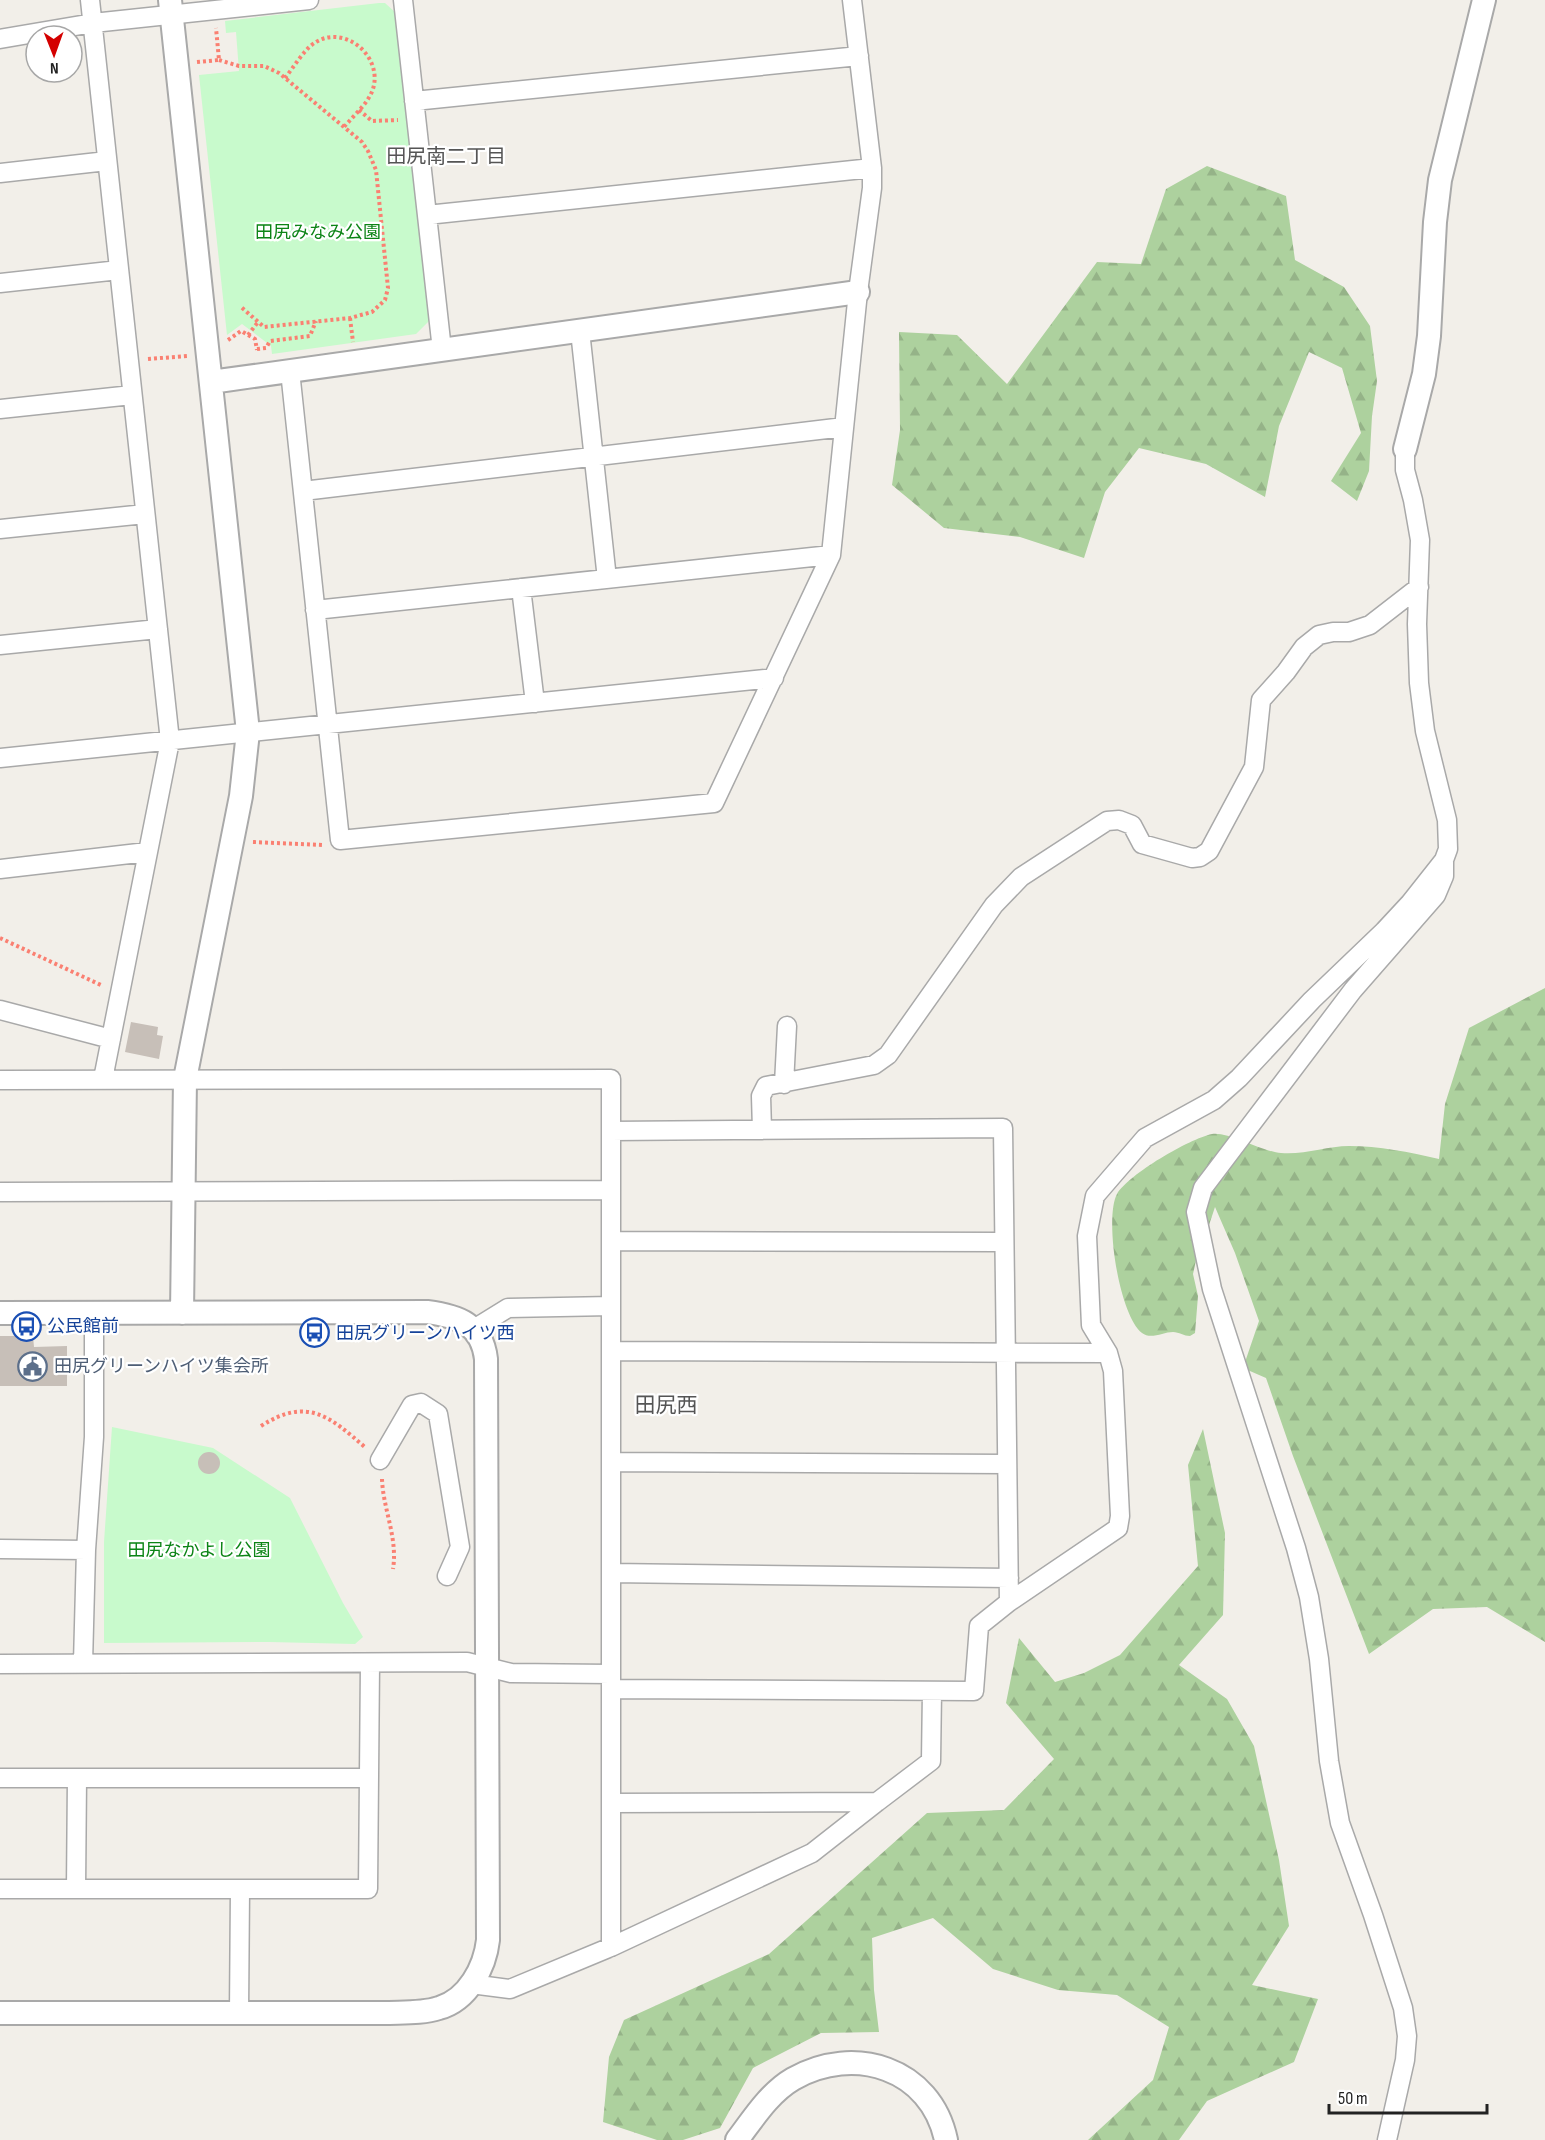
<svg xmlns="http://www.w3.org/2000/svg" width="1545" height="2140" font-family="'Sofia Sans Condensed','Noto Sans JP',sans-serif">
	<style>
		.forest { fill: url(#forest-firs) }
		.park { fill: #c8facc }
		.building { fill: #c7bfb8 }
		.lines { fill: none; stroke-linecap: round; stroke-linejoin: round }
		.minor-casing { stroke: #a9a9a9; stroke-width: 21 }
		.tertiary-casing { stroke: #a9a9a9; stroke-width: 26 }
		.path { stroke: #fa8072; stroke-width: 4; stroke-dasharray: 3 3; stroke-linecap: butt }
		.minor { stroke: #fff; stroke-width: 18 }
		.tertiary { stroke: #fff; stroke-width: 22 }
		.labels { text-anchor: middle; stroke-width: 4.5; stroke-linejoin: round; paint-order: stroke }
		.park-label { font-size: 18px; fill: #0c8416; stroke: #fff }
		.transit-label { font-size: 18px; fill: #164399; stroke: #fff; text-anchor: start }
		.service-label { font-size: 18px; fill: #4e5e75; stroke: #fff; text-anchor: start }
		.neighbourhood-label { font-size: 20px; fill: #555; stroke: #fff }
		.quarter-label { font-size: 21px; fill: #555; stroke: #fff }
	</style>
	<defs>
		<pattern id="forest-firs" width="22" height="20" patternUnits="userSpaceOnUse" patternTransform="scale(1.5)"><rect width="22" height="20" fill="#add19e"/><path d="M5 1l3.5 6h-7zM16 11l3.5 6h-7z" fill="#95b388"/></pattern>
	</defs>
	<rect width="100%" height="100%" fill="#f2efe9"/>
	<!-- forest -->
	<path class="forest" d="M1207,166L1286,196L1295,260L1344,287L1370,326L1377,381L1372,416L1369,471L1357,501L1331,481L1361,433L1342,368L1309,352L1279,426L1265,497L1206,464L1139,448L1105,492L1084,558L1020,537L944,528L892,485L900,430L899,332L957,335L1007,384L1097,262L1141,264L1166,189Z
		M1545,988V1642L1487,1607L1433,1609L1369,1654L1293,1456L1266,1378L1243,1368L1259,1321L1235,1253L1215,1207L1209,1225L1200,1242L1193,1274L1198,1296L1195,1333L1190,1336C1184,1336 1179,1332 1173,1332C1163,1332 1151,1340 1142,1333C1119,1315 1104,1218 1117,1194C1129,1174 1189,1139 1212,1134C1227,1131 1263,1152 1281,1153C1304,1155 1327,1146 1349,1146C1379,1146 1409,1152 1439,1159L1445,1104L1469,1028Z
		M1203,1429L1225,1533L1223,1615L1179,1665L1227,1699L1254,1746L1279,1860L1289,1926L1252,1985L1318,1999L1294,2062L1207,2101L1179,2140H1088L1153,2080L1169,2027L1117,1995L1058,1990L993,1969L933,1918L872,1938L874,1990L879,2032L821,2033L753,2068L720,2128L683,2140H657L603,2122L609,2057L624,2020L769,1954L927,1813L1004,1810L1054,1759L1006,1703L1019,1638L1055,1682L1084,1673L1120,1655L1198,1566L1188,1465Z"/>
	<!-- park -->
	<path class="park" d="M379,3H385L396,13L429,321L416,334L272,354L271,346L242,324L227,335L199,75L239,71L236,32L226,33L225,21Z
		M112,1427L213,1448L290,1498L343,1603L363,1637L355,1644L269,1642L104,1643V1542Z"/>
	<!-- building -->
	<path class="building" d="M131,1022L158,1027L157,1035L163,1036L159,1059L125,1052Z
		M0,1336H33L34,1347L67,1346V1386H0Z
		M198 1463a11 11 0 1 1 22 0a11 11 0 1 1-22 0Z"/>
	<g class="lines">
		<defs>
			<path id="minor" d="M90,0L170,741L103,1079
				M403,0L442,350
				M0,39L93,23L309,0
				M414,101L859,56
				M0,173L107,161
				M427,215L872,168
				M0,283L119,270
				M580,331L607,579
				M290,371L340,840L714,803L831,555L858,292L872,188V168L852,0
				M0,409L132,395
				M303,491L844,427
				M0,529L145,514
				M521,588L535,703
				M315,610L831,555
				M0,645L158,629
				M0,758L774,678
				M0,869L147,852
				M0,1010L111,1039
				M0,1080L611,1079V1947
				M784,1084L787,1026
				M762,1130L761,1096L766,1086L874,1065L888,1055L994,905L1021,877L1107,821L1119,820L1132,825L1142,844L1192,858L1200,857L1209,851L1254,767L1261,700L1286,672L1304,647L1319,635L1333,632H1349L1370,625L1419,587
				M611,1131L1003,1128L1009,1602
				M0,1192L611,1190
				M611,1241L1004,1242
				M474,1329L508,1308L611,1306
				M611,1351L1108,1353
				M380,1460L412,1405L421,1403L438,1414L460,1547L447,1576
				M611,1462L1007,1464
				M0,1549L86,1550
				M611,1573L1009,1578
				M83,1663L86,1550L94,1437V1313
				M0,1664L467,1662L511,1673L611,1674
				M611,1689L974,1691L979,1626L1009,1602L1118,1528L1120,1516L1113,1371L1108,1353L1091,1325L1087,1236L1095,1196L1145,1138L1214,1100L1239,1078L1312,1000L1384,931L1410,903L1444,860L1448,849L1447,820L1425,731L1419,683L1417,624L1420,540L1413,500L1405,470V449
				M0,1778H368
				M611,1803L877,1802L931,1761L932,1691
				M0,1889H368L370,1663
				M76,1889L77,1778
				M471,1984L510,1989L611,1947L812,1853L877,1802
				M239,2013L240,1889
				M1387,2140L1405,2060L1407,2036L1403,2008L1373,1915L1340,1823L1329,1761L1319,1659L1309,1597L1296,1548L1212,1289L1196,1212L1203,1188L1353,990L1436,895L1444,876V860"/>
			<path id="tertiary" d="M170,0L248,732L241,796L185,1079L182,1313
				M211,382L858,292
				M1405,449L1424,374L1429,336L1435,222L1440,180L1484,0
				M0,1313L427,1312C458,1316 482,1324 486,1359L488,1940C485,1967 468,2000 439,2008C421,2014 401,2012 383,2013H0
				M737,2140C753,2119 769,2093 793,2079C854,2044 931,2068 946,2140"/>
		</defs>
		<!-- minor casing -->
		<use href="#minor" class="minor-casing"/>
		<!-- tertiary casing -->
		<use href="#tertiary" class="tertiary-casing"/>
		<!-- path -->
		<path class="path" d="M219,60L239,66H264L279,73L362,142L368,151L376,170L388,288L385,300L372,312L350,318L264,327L240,306
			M197,62L219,60L216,28
			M285,78C294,67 304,49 316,42C344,25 380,54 374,85C371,101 355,114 344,127
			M359,110L372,121L398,120
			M350,318L353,342
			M248,335L258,322
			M228,340L241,331L255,339L257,350
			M257,349L266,348L270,341L310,336L316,321
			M148,359L188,356
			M253,842L324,845
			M0,938L103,986
			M261,1426C308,1396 330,1417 366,1448
			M382,1479C383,1509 398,1538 393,1569"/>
		<!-- minor -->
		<use href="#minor" class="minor"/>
		<!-- tertiary -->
		<use href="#tertiary" class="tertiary"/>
	</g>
	<!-- icons -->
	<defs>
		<symbol id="bus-ring" viewBox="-11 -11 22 22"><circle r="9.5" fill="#fff" stroke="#1a4fb4" stroke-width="1.5"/><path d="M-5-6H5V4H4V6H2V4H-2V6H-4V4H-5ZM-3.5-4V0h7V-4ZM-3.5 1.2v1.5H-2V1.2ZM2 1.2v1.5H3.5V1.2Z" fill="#1a4fb4"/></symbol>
		<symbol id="civic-ring" viewBox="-11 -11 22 22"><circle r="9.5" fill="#fff" stroke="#5c6f8a" stroke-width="1.5"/><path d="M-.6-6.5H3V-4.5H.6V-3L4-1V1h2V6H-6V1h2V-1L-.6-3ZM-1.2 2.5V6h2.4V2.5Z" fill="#5c6f8a"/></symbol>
	</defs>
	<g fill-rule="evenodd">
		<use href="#bus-ring" x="10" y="1310" width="33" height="33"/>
		<use href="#bus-ring" x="298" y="1316" width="33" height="33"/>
		<use href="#civic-ring" x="16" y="1350" width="33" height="33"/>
	</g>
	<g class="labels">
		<!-- park labels -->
		<g class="park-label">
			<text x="318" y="238">田尻みなみ公園</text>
			<text x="199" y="1556">田尻なかよし公園</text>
		</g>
		<!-- transit labels -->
		<g class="transit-label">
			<text x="47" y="1332">公民館前</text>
			<text x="336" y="1339">田尻グリーンハイツ西</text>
		</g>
		<!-- service labels -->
		<g class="service-label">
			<text x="54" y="1372">田尻グリーンハイツ集会所</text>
		</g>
		<!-- neighbourhood labels -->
		<g class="neighbourhood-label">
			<text x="446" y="163">田尻南二丁目</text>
		</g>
		<!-- quarter labels -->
		<g class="quarter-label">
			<text x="666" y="1412">田尻西</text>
		</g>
	</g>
	<!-- north arrow -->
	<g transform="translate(54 54) rotate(179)"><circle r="28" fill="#ffffff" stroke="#a7a7a7" stroke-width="1.5"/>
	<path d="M0-4.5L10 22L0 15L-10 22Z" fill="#d40000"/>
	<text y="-9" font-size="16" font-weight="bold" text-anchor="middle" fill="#222222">N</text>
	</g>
	<!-- scale -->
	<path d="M1329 2104v9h158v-9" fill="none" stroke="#222222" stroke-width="3"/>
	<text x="1338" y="2104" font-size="18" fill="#222222" stroke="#ffffff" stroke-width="4.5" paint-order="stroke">50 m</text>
</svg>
